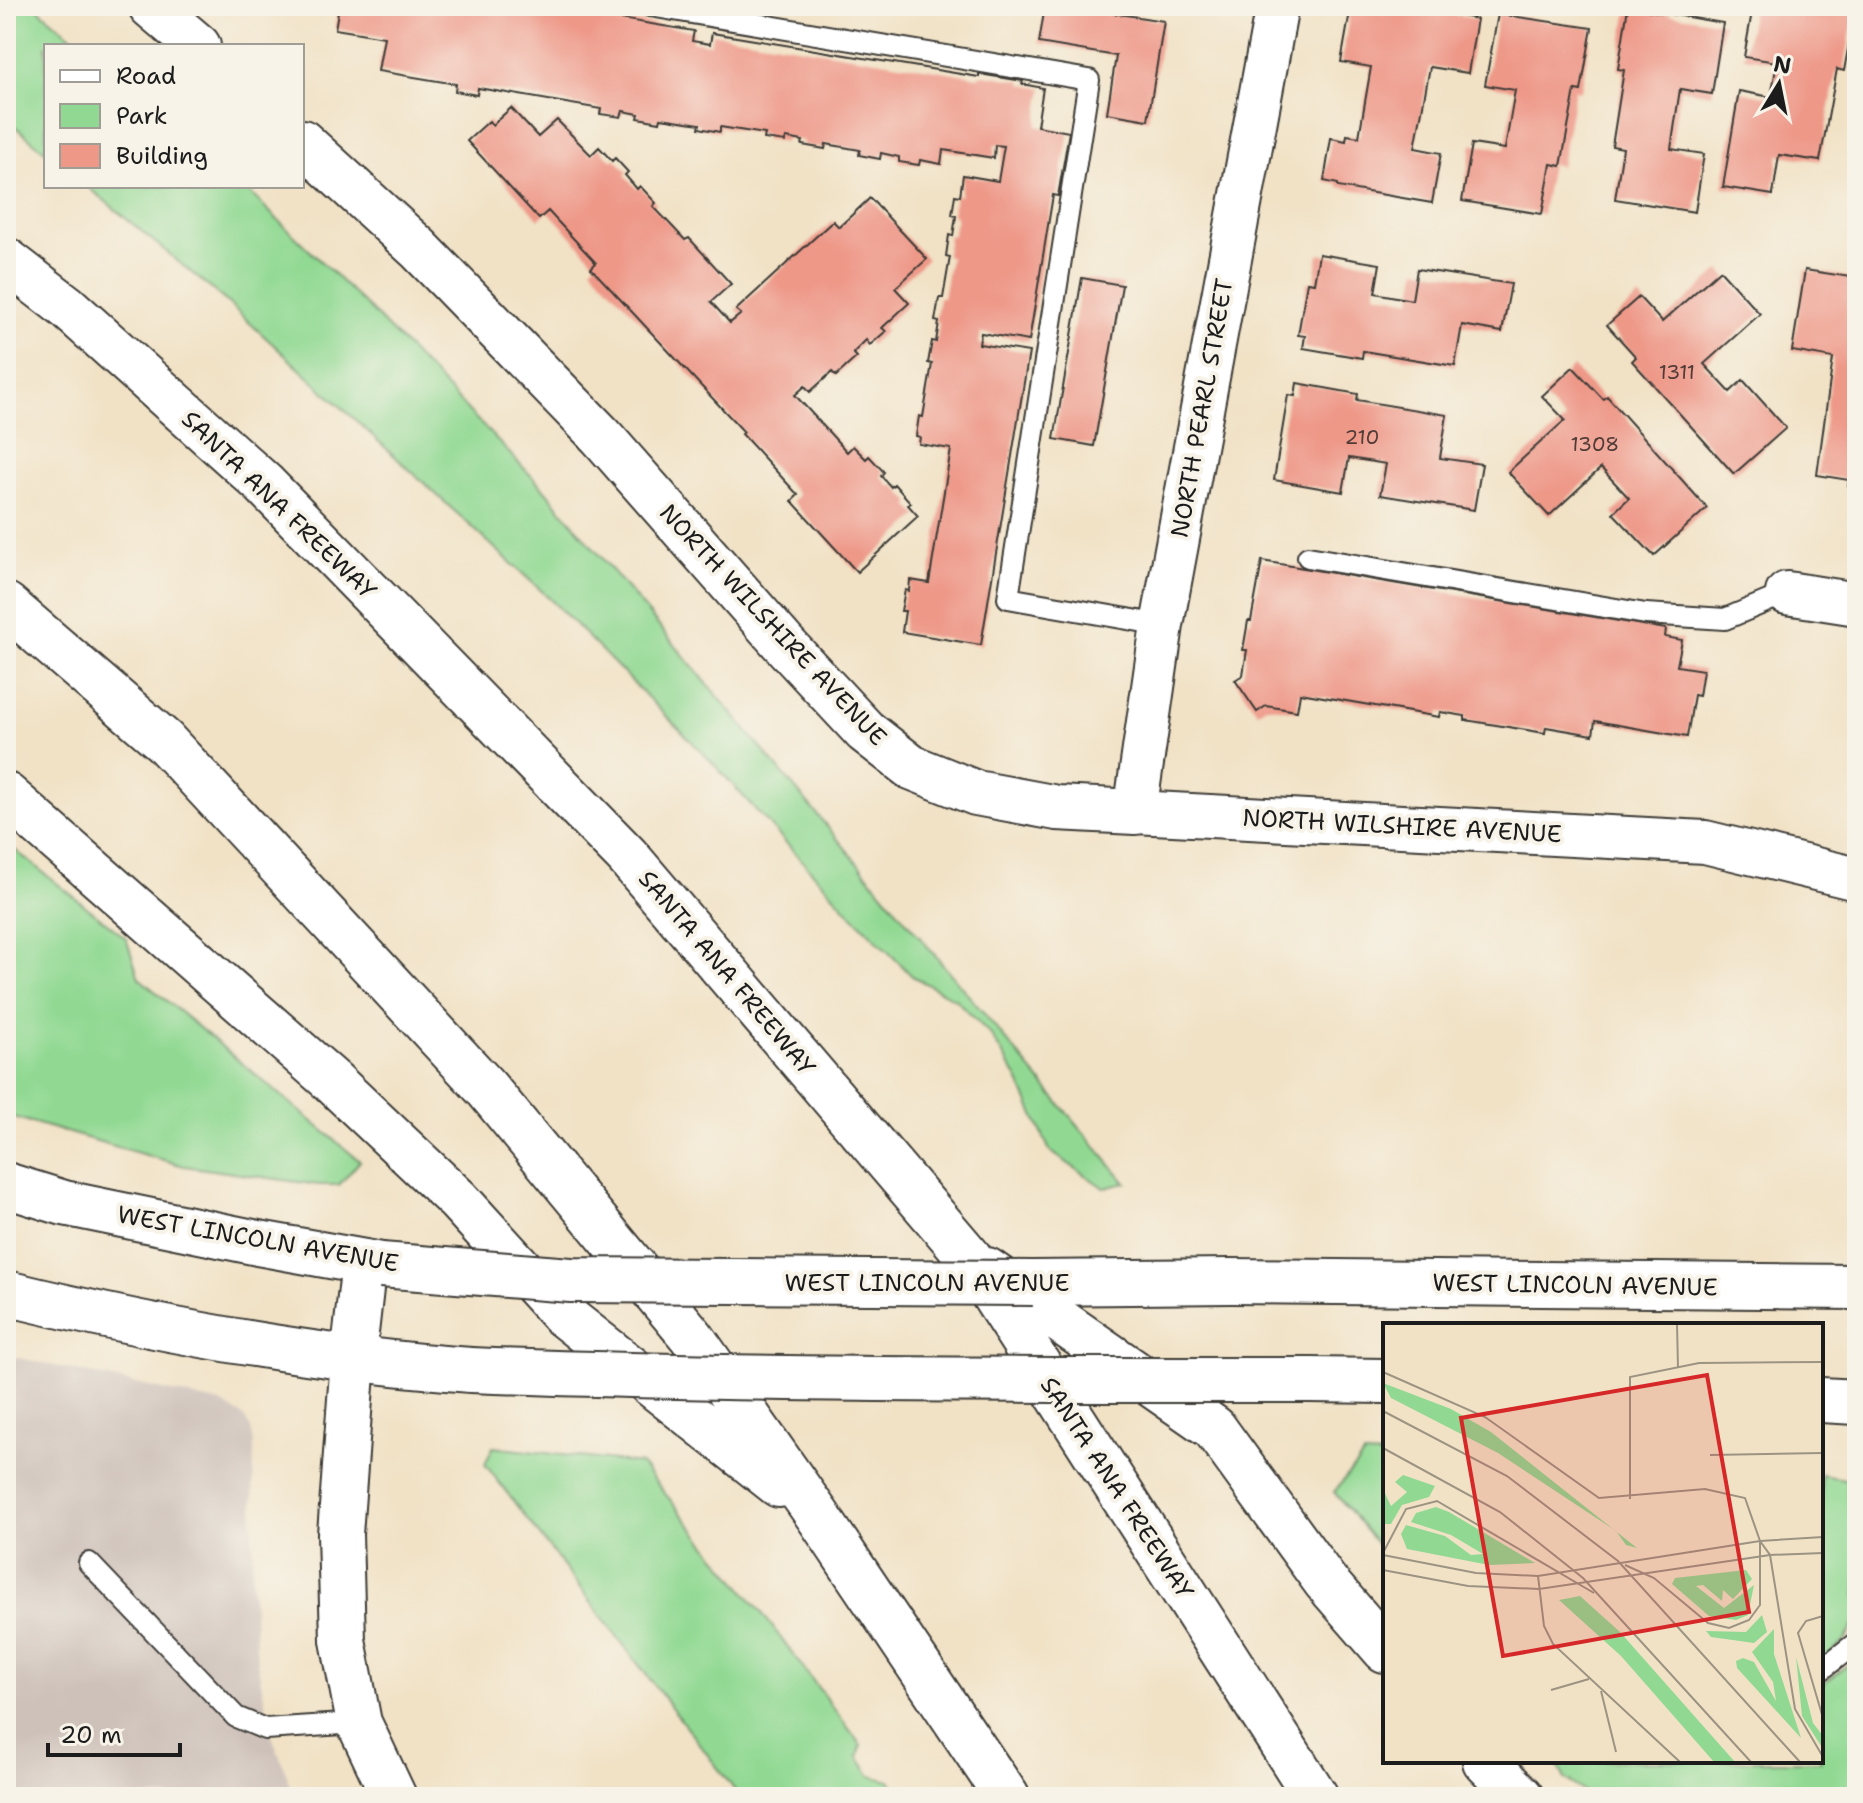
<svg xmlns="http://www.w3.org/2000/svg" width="1863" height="1803" font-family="'Shantell Sans',sans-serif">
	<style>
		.industrial { fill: #cec1ba }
		.green { fill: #91d993; stroke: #567a58; stroke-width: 2 }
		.building { fill: #ee9888 }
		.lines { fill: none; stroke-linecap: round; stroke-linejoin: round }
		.service-casing { stroke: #3c3a36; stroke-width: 24 }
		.minor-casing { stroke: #3c3a36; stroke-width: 46 }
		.tertiary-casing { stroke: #3c3a36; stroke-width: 48 }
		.primary-casing { stroke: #3c3a36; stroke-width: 48 }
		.motorway-casing { stroke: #3c3a36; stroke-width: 48 }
		.service { stroke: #fff; stroke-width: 20 }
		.minor { stroke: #fff; stroke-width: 42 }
		.tertiary { stroke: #fff; stroke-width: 44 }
		.primary { stroke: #fff; stroke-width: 44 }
		.motorway { stroke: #fff; stroke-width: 44 }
		.primary-bridge-casing { stroke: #3c3a36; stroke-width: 48; stroke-linecap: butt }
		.primary-bridge { stroke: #fff; stroke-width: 44 }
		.labels { text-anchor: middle; stroke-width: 8; stroke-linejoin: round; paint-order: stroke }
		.number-label { font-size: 20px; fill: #503b37 }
		.street-label { font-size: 24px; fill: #1c1c1c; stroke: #f7f3e8 }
		.inset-road { fill: none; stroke: #9c9382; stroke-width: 2 }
		.view { fill: #d62828; fill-opacity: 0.15; stroke: #d62828; stroke-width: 4 }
		.inset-edge { fill: none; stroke: #1c1c1c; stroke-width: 4 }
	</style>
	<rect width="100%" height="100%" fill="#f7f3e8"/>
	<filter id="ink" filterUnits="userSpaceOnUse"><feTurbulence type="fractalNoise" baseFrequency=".0125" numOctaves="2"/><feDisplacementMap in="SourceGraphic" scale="16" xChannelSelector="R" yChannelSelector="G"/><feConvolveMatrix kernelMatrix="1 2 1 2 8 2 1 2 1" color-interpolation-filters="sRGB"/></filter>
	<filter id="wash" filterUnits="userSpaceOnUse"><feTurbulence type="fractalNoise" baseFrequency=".006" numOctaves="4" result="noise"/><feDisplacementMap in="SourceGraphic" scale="32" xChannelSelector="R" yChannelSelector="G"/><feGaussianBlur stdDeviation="1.8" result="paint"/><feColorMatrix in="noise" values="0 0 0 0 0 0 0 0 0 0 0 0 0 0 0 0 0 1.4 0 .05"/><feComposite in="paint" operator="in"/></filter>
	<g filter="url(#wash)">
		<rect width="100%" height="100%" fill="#f1e2c6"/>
		<!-- industrial -->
		<path class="industrial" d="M6,1355L221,1403L244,1417L251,1429L254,1443L252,1582L257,1662L272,1736L295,1797H6Z"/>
		<!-- green -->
		<path class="green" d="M6,6H35L83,46H46V152L6,119Z
			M87,186H243L371,310L544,489L1126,1183L1104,1188L1050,1151L1017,1077L990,1034L955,999L912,976L850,913L712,762L547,596L227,302Z
			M6,843L126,938L139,978L360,1161L339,1185H319L184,1166L6,1115Z
			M493,1447L641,1464L756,1605L861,1745L858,1757L871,1776L890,1781L901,1797H740L485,1464Z
			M1364,1455L1385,1456V1554L1334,1492Z
			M1821,1475L1857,1481V1620L1844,1642L1821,1662Z
			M1857,1657V1797H1592L1565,1779L1556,1761H1821V1686Z"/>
		<g id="blocks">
			<!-- building -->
			<path class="building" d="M339,6H542L694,31L692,41L710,44L712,33L979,77V74L1023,81L1022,84L1043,88L1037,126L1069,132L1058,196L1053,195L1029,341L981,333L979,344L1029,352L981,645L902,632L905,611H901L905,590L909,591L910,580L929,583L951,449L919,444L920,437L916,436L919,416L923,417L932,364L928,363L932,341L936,342L939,322L935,321L939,298H943L950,257L946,256L949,235L953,236L956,216L952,215L955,195L960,196L963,175L998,181L1004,146L995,145L994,158L943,150L941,164L920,160L919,165L899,162V157L881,153L880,159L859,155L860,150L826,144L825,149L802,145L803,141L786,138L785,142L764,139L765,134L720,127V132L699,128L700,124L661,118L660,122L638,118L639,114L623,111L621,117L600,114L601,109L478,88L477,95L455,91L456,84L378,71L384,37L335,29Z
				M1045,6H1068L1164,21L1148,120L1107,113L1116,56L1039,43Z
				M1351,6H1430L1440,8L1439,12L1477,19L1468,73L1430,67L1415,148L1441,153L1432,203L1338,187V184L1324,181L1331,138L1346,141L1347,135L1359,137L1371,67L1341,62Z
				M1753,6H1833L1855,10L1844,71L1837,69L1820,161L1779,155L1773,195L1723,187L1739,91L1771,97L1777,62L1744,57Z
				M1628,7L1723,23L1712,94L1680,89L1671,149L1704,154L1695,212L1615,199L1623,148L1612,146L1624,70L1618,69Z
				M1498,14L1592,28L1581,91L1575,90L1561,166L1551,164L1542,214L1462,201L1472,144L1505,149L1515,90L1485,85Z
				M511,108L538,137L557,120L591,155L599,147L612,161L615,158L628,172L625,175L637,189L640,186L656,203L653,206L685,240L689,238L731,284L711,302L730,323L741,314L736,310L833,221L839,227L870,198L927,259L895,288L909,303L882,328L886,331L870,345L866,340L853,353L857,357L836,376L832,372L810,392L805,386L795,395L847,452L853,446L866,459L869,456L884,472L881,476L891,487L894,484L911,503L908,505L918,516L857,572L792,501L798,495L742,434L744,432L591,268L596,263L548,211L539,219L467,141L489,121L492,125Z
				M1319,254L1380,264L1375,293L1412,300L1417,269L1511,284L1502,332L1462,325L1455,366L1363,351L1362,358L1303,348L1305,336L1298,335L1307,282L1314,283Z
				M1720,270L1760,314L1704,364L1730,392L1743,380L1786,428L1734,474L1632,361L1636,357L1607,325L1639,297L1662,322Z
				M1805,270L1857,278V487L1848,486L1849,480L1817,475L1833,358L1792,351Z
				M1082,278L1122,285L1094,446L1054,439Z
				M1573,367L1603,399L1607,396L1707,508L1654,556L1613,513L1629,498L1601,468L1549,516L1508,472L1565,420L1542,396Z
				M1297,383L1358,394L1357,400L1447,415L1440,458L1482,464L1474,510L1380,495L1386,464L1349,458L1343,492L1274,480L1288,395L1295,396Z
				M1262,561L1666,629L1665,637L1682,640L1677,666L1703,670L1699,696L1694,695L1687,737L1595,721L1593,735L1546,727L1545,733L1465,720V716L1440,712L1439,717L1300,693L1297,711L1266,706L1257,712L1235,680L1243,675L1247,650H1243L1248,621H1251Z"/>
		</g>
	</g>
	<g filter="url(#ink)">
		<use href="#blocks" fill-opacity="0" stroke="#3c3a36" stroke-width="2"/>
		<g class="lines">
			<defs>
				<path id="service" d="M650,6L1089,80L1008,598L1162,625
					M1308,557L1646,614L1725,619L1787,593
					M89,1563L236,1717L265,1729L359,1723
					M1821,1670L1857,1642"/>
				<path id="minor" d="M1277,6L1162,625L1135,812L1705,842L1857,879
					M1787,593L1857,604"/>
				<path id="tertiary" d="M151,6L198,46
					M302,142L419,249L601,436L784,644L865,731L911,767L976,793L1057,808L1135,812
					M364,1262L353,1359L340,1534L343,1640L359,1723L394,1797"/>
				<path id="primary" d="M6,1185L64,1203L258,1243L381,1265
					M1033,1283L1231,1281L1857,1287
					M6,1293C158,1330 315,1359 471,1370
					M1310,1380L1385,1381
					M1821,1400L1857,1402"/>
				<path id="motorway" d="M6,260L67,307L264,484L627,856L969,1257L1316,1797
					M6,605L164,741L486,1088L692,1337L818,1516L1007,1797
					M6,795L332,1081L458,1200L562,1314L779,1485
					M987,1270L1214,1428L1325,1581L1385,1650
					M1485,1761L1521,1797"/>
			</defs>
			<!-- service casing -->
			<use href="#service" class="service-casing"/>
			<!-- minor casing -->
			<use href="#minor" class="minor-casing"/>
			<!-- tertiary casing -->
			<use href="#tertiary" class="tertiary-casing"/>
			<!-- primary casing -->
			<use href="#primary" class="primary-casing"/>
			<!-- motorway casing -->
			<use href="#motorway" class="motorway-casing"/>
			<!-- service -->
			<use href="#service" class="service"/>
			<!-- minor -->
			<use href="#minor" class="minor"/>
			<!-- tertiary -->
			<use href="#tertiary" class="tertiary"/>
			<!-- primary -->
			<use href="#primary" class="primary"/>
			<!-- motorway -->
			<use href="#motorway" class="motorway"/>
			<defs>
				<path id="primary-bridge" d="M381,1265L571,1280L1033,1283
					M471,1370C751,1381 1030,1380 1310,1380"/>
			</defs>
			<!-- primary-bridge casing -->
			<use href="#primary-bridge" class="primary-bridge-casing"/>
			<!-- primary-bridge -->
			<use href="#primary-bridge" class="primary-bridge"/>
		</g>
	</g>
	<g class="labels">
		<!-- number labels -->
		<g class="number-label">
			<text x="1677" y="379">1311</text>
			<text x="1362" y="444">210</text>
			<text x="1595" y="451">1308</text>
		</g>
		<!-- street labels -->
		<g class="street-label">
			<text transform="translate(1202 408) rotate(-80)" y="8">NORTH PEARL STREET</text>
			<text transform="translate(279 505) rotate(44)" y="8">SANTA ANA FREEWAY</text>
			<text transform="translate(773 625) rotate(47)" y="8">NORTH WILSHIRE AVENUE</text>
			<text transform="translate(1402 826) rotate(3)" y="8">NORTH WILSHIRE AVENUE</text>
			<text transform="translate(727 973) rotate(50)" y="8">SANTA ANA FREEWAY</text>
			<text transform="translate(258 1239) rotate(10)" y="8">WEST LINCOLN AVENUE</text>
			<text x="927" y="1291">WEST LINCOLN AVENUE</text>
			<text transform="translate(1575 1285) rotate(1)" y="8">WEST LINCOLN AVENUE</text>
			<text transform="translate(1117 1488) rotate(57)" y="8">SANTA ANA FREEWAY</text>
		</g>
	</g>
	<!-- overview -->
	<g transform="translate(1383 1323)">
		<rect width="440" height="440" fill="#f1e2c6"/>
		<path d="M0,60L68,86L108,109L254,225L243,222L233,208L115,130L8,75ZM20,152L52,163L46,174L19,182L8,201H0V166L8,183L24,169L12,159ZM53,184L66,189L152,240L106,242L24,226L18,211L23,202L62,213L88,232L100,231L68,212L28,199L33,190ZM363,247L369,256L350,276L340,267L339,278L320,262L313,263L341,285L371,262L365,292L353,297L326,293L289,261L292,255ZM197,273L237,309L352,439H331L238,333L176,277ZM379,292L384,309L371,320L328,314L323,308L363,309ZM391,306V331L418,415L354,345L353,338L360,335L371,339L393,378L390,359L369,329ZM413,334L430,400L440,413V426L419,393Z" fill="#91d993"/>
		<path class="inset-road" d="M294,1L295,45M0,49L102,94L216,175L322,166L362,175L377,218M0,88L124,153L235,238L417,439M0,125L117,189L200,255L368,439M327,132L440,130M247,176V54L316,40L440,39M377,218L387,232L412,386L440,434M0,230L23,186L54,178L211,270M0,232L93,250L155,253L377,218L440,214M242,242L271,255L325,300L346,305L366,297L377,282V218M0,247L85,263L156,266L387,232L440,230M155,253L161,303L170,321L297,439M440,293L423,298L415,310L440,395M168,367L206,356M218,368L233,429"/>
		<path class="view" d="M324,52L366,289L120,333L78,95Z"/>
		<rect width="440" height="440" class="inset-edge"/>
	</g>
	<!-- margin -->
	<rect width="1863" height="1803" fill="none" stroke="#f7f3e8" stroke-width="32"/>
	<!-- legend -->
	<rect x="44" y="44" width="260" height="144" fill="#f7f3e8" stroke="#9f9d96" stroke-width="2"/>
	<rect x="60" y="70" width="40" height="12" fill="#ffffff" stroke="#9f9d96" stroke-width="2"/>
	<text x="116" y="84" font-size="24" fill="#1c1c1c">Road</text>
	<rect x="60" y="104" width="40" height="24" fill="#91d993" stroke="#9f9d96" stroke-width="2"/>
	<text x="116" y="124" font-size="24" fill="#1c1c1c">Park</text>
	<rect x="60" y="144" width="40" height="24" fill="#ee9888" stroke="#9f9d96" stroke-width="2"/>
	<text x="116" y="164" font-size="24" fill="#1c1c1c">Building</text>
	<!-- north arrow -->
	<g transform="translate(1779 84) rotate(10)" stroke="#f7f3e8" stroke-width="6" paint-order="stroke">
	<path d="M0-6L14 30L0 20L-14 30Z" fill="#1c1c1c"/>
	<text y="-12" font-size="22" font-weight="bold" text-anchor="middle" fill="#1c1c1c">N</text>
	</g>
	<!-- scale -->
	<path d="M48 1743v12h132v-12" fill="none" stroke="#1c1c1c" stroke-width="4"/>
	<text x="60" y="1743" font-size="24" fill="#1c1c1c" stroke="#f7f3e8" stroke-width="6" paint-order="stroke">20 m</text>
</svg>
